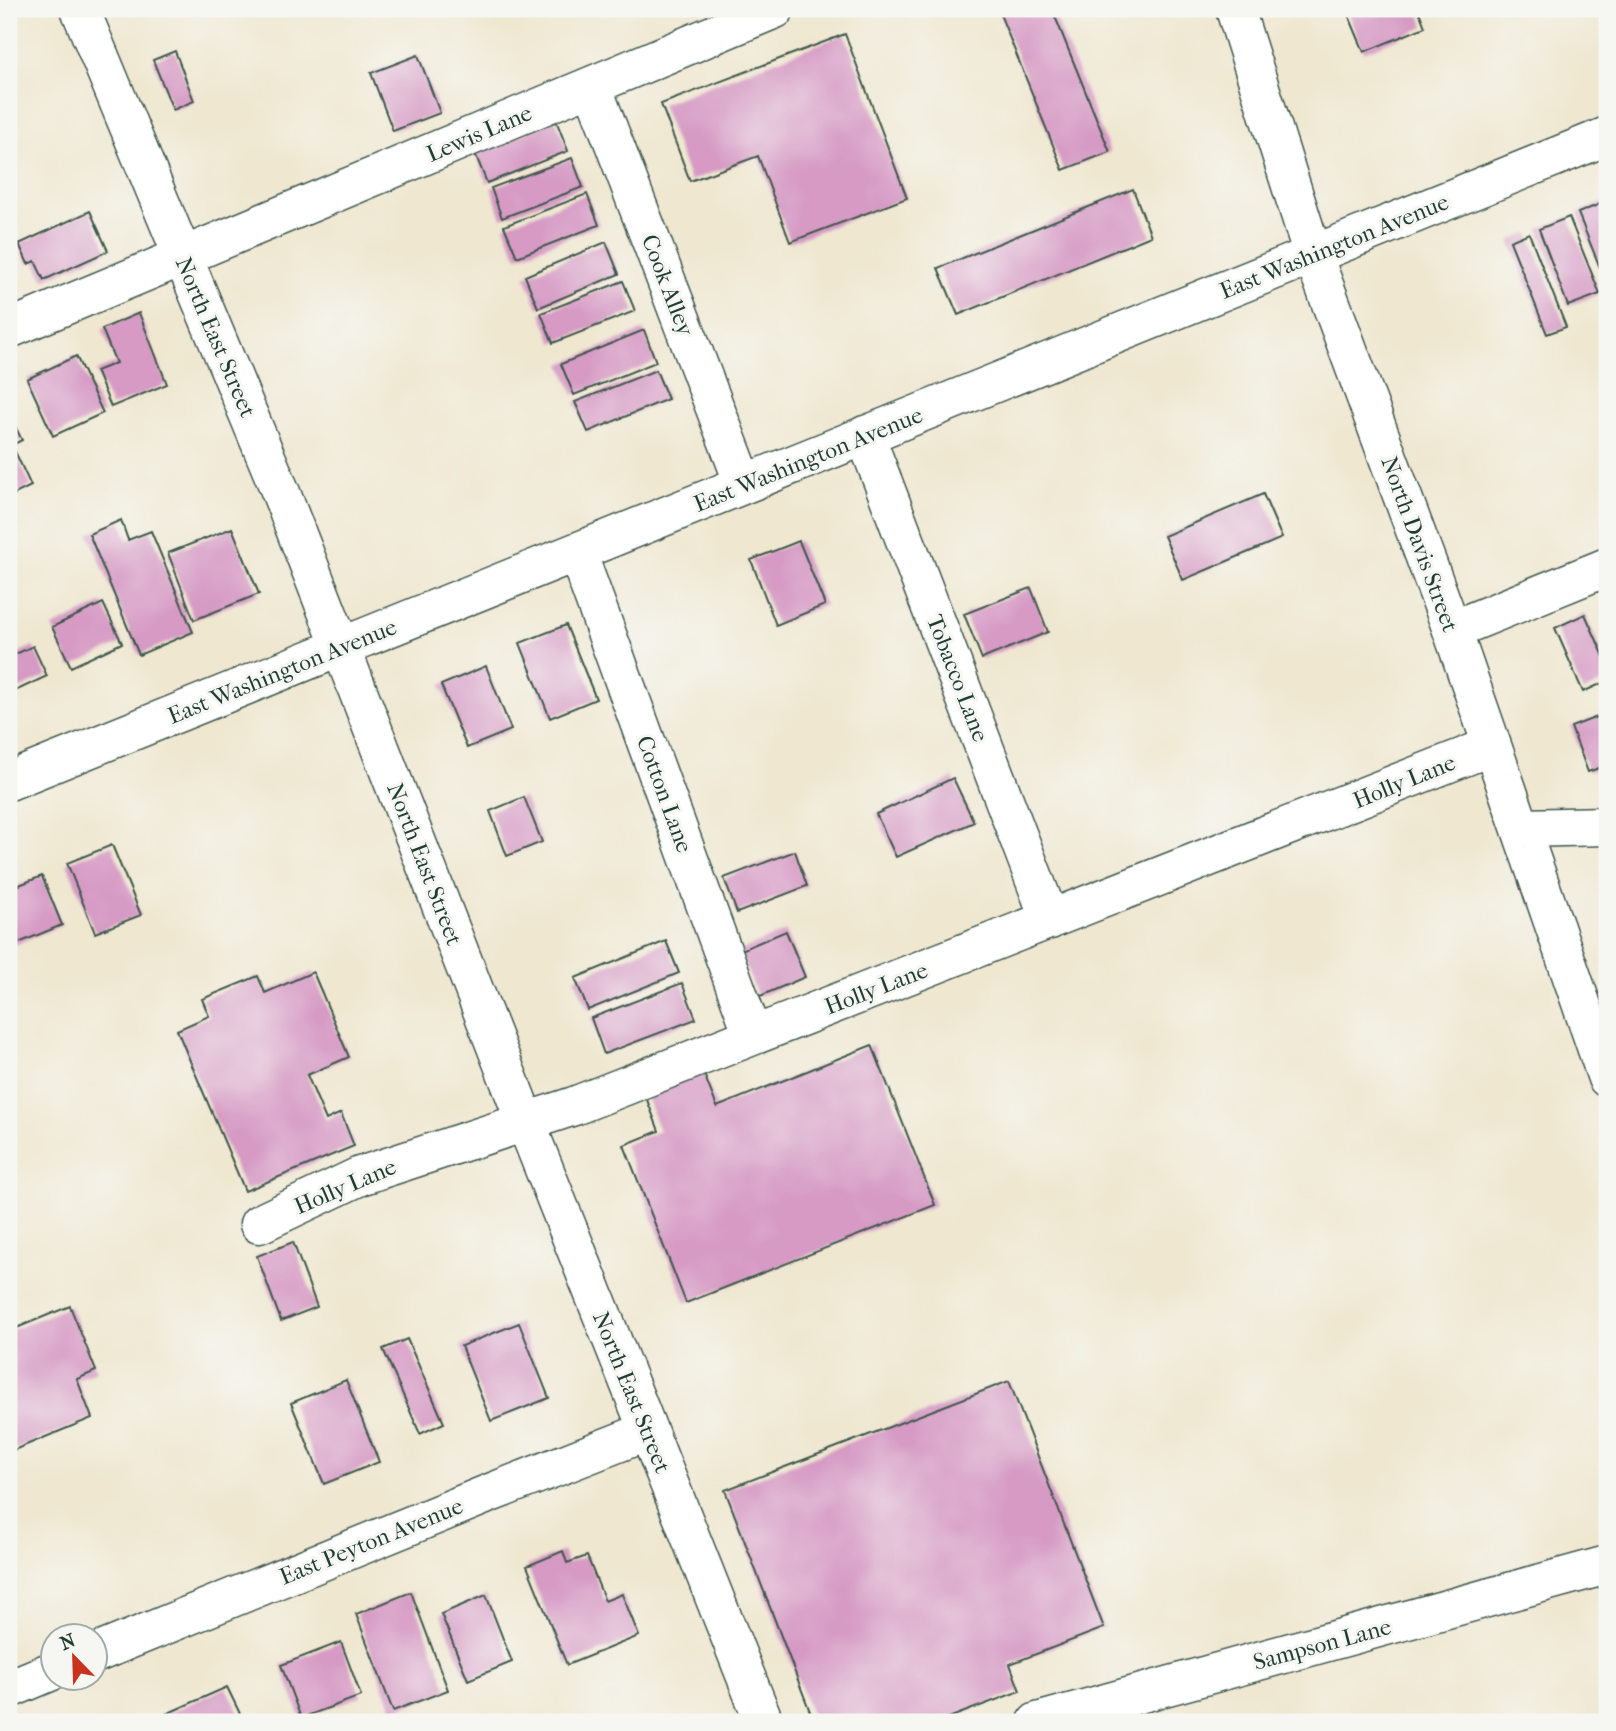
<svg xmlns="http://www.w3.org/2000/svg" width="1616" height="1731" font-family="'IM FELL French Canon',serif">
	<style>
		.building { fill: #d69ac4 }
		.lines { fill: none; stroke-linecap: round; stroke-linejoin: round }
		.minor-casing { stroke: #3e564b; stroke-width: 41 }
		.minor { stroke: #fff; stroke-width: 38 }
		.labels { text-anchor: middle; stroke-width: 6; stroke-linejoin: round; paint-order: stroke }
		.street-label { font-size: 23px; fill: #1f3d34; stroke: #f6f6f2 }
	</style>
	<rect width="100%" height="100%" fill="#f6f6f2"/>
	<filter id="ink" filterUnits="userSpaceOnUse"><feTurbulence type="fractalNoise" baseFrequency=".0143" numOctaves="2"/><feDisplacementMap in="SourceGraphic" scale="14" xChannelSelector="R" yChannelSelector="G"/><feConvolveMatrix kernelMatrix="1 2 1 2 8 2 1 2 1" color-interpolation-filters="sRGB"/></filter>
	<filter id="wash" filterUnits="userSpaceOnUse"><feTurbulence type="fractalNoise" baseFrequency=".00686" numOctaves="4" result="noise"/><feDisplacementMap in="SourceGraphic" scale="28" xChannelSelector="R" yChannelSelector="G"/><feGaussianBlur stdDeviation="1.57" result="paint"/><feColorMatrix in="noise" values="0 0 0 0 0 0 0 0 0 0 0 0 0 0 0 0 0 1.4 0 .05"/><feComposite in="paint" operator="in"/></filter>
	<g filter="url(#wash)">
		<rect width="100%" height="100%" fill="#efe7d0"/>
		<g id="blocks">
			<!-- building -->
			<path class="building" d="M998,9H1052L1110,152L1063,170Z
				M1346,9H1418L1425,27L1364,52Z
				M845,34L907,198L790,242L758,156L690,181L661,104Z
				M175,51L194,101L173,110L153,60Z
				M418,55L440,113L393,131L371,73Z
				M556,120L568,151L487,183L475,153Z
				M572,158L583,187L502,218L491,188Z
				M1133,189L1151,236L958,315L938,268Z
				M587,194L599,225L517,257L504,226Z
				M1607,201V285L1578,213Z
				M90,211L108,251L44,280L35,261L28,264L19,244Z
				M1569,217L1600,294L1568,306L1539,229Z
				M1529,233L1566,327L1547,334L1510,241Z
				M606,242L619,274L538,308L525,276Z
				M623,281L635,311L553,343L541,313Z
				M139,313L167,384L111,407L96,371L116,363L102,329Z
				M644,330L656,362L574,395L561,364Z
				M76,356L103,413L53,436L27,379Z
				M656,370L668,399L588,432L575,402Z
				M9,414L22,440L12,445L31,486L9,497Z
				M1263,494L1282,538L1183,580L1164,536Z
				M121,520L128,540L151,531L193,632L139,655L89,534Z
				M232,528L259,594L194,620L168,553Z
				M799,541L825,605L776,625L751,560Z
				M1031,588L1048,632L982,659L964,614Z
				M103,603L122,643L71,667L52,627Z
				M1585,614L1607,663V681L1583,692L1555,628Z
				M566,625L596,699L550,718L520,643Z
				M9,639L16,654L33,646L47,676L9,694Z
				M486,666L511,730L467,748L441,685Z
				M1607,713V765L1588,772L1571,727Z
				M953,778L974,822L896,857L876,814Z
				M524,797L542,842L507,856L490,811Z
				M112,845L141,915L95,933L67,863Z
				M795,851L807,886L737,913L724,878Z
				M42,876L62,925L9,947V889Z
				M786,931L805,977L758,997L739,951Z
				M666,941L679,973L588,1010L575,978Z
				M313,972L349,1057L307,1075L326,1120L341,1113L354,1146L245,1191L177,1030L209,1016L202,999L258,976L265,993Z
				M682,983L696,1019L604,1054L591,1018Z
				M872,1045L935,1205L686,1303L624,1145L659,1131L644,1092L702,1069L717,1107Z
				M293,1242L317,1307L281,1321L257,1256Z
				M70,1306L96,1371L77,1379L92,1418L9,1452V1331Z
				M519,1323L549,1398L491,1421L461,1346Z
				M407,1339L444,1423L420,1434L383,1349Z
				M346,1380L379,1462L324,1484L291,1403Z
				M1009,1381L1104,1628L1010,1664L1020,1691L938,1722H814L725,1490Z
				M563,1551L567,1563L587,1556L605,1601L622,1594L639,1636L567,1665L527,1566Z
				M411,1592L448,1690L393,1711L356,1614Z
				M486,1595L512,1662L468,1680L441,1614Z
				M341,1642L361,1696L301,1718L281,1665Z
				M227,1687L244,1722H148Z"/>
		</g>
	</g>
	<g filter="url(#ink)">
		<use href="#blocks" fill-opacity="0" stroke="#3e564b" stroke-width="2"/>
		<g class="lines">
			<defs>
				<path id="minor" d="M80,9L281,493L525,1121L764,1722
					M1235,9L1313,255L1452,630L1607,1078
					M592,86L744,484
					M9,329L775,9
					M865,435L1050,920
					M577,552L753,1035
					M1452,630L1607,567
					M9,781L1607,136
					M1521,828L1607,826
					M259,1224L360,1176L574,1106L1492,746
					M94,1654L490,1493L648,1431
					M9,1689L52,1671
					M1037,1722L1607,1565"/>
			</defs>
			<!-- minor casing -->
			<use href="#minor" class="minor-casing"/>
			<!-- minor -->
			<use href="#minor" class="minor"/>
		</g>
	</g>
	<g class="labels">
		<!-- street labels -->
		<g class="street-label">
			<text transform="translate(479 133) rotate(-23)" y="8">Lewis Lane</text>
			<text transform="translate(1334 246) rotate(-22)" y="8">East Washington Avenue</text>
			<text transform="translate(668 285) rotate(69)" y="8">Cook Alley</text>
			<text transform="translate(216 337) rotate(67)" y="8">North East Street</text>
			<text transform="translate(808 459) rotate(-22)" y="8">East Washington Avenue</text>
			<text transform="translate(1420 544) rotate(70)" y="8">North Davis Street</text>
			<text transform="translate(282 671) rotate(-22)" y="8">East Washington Avenue</text>
			<text transform="translate(958 678) rotate(69)" y="8">Tobacco Lane</text>
			<text transform="translate(1404 781) rotate(-22)" y="8">Holly Lane</text>
			<text transform="translate(665 794) rotate(70)" y="8">Cotton Lane</text>
			<text transform="translate(425 864) rotate(69)" y="8">North East Street</text>
			<text transform="translate(876 988) rotate(-21)" y="8">Holly Lane</text>
			<text transform="translate(345 1186) rotate(-23)" y="8">Holly Lane</text>
			<text transform="translate(632 1392) rotate(68)" y="8">North East Street</text>
			<text transform="translate(371 1541) rotate(-22)" y="8">East Peyton Avenue</text>
			<text transform="translate(1322 1644) rotate(-15)" y="8">Sampson Lane</text>
		</g>
	</g>
	<!-- margin -->
	<rect width="1616" height="1731" fill="none" stroke="#f6f6f2" stroke-width="35"/>
	<!-- north arrow -->
	<g transform="translate(74 1657) rotate(337)"><circle r="33" fill="#f6f6f2" stroke="#a0aca6" stroke-width="2"/>
	<path d="M0-5L12 26L0 18L-12 26Z" fill="#c8321e"/>
	<text y="-10" font-size="19" font-weight="bold" text-anchor="middle" fill="#1f3d34">N</text>
	</g>
</svg>
